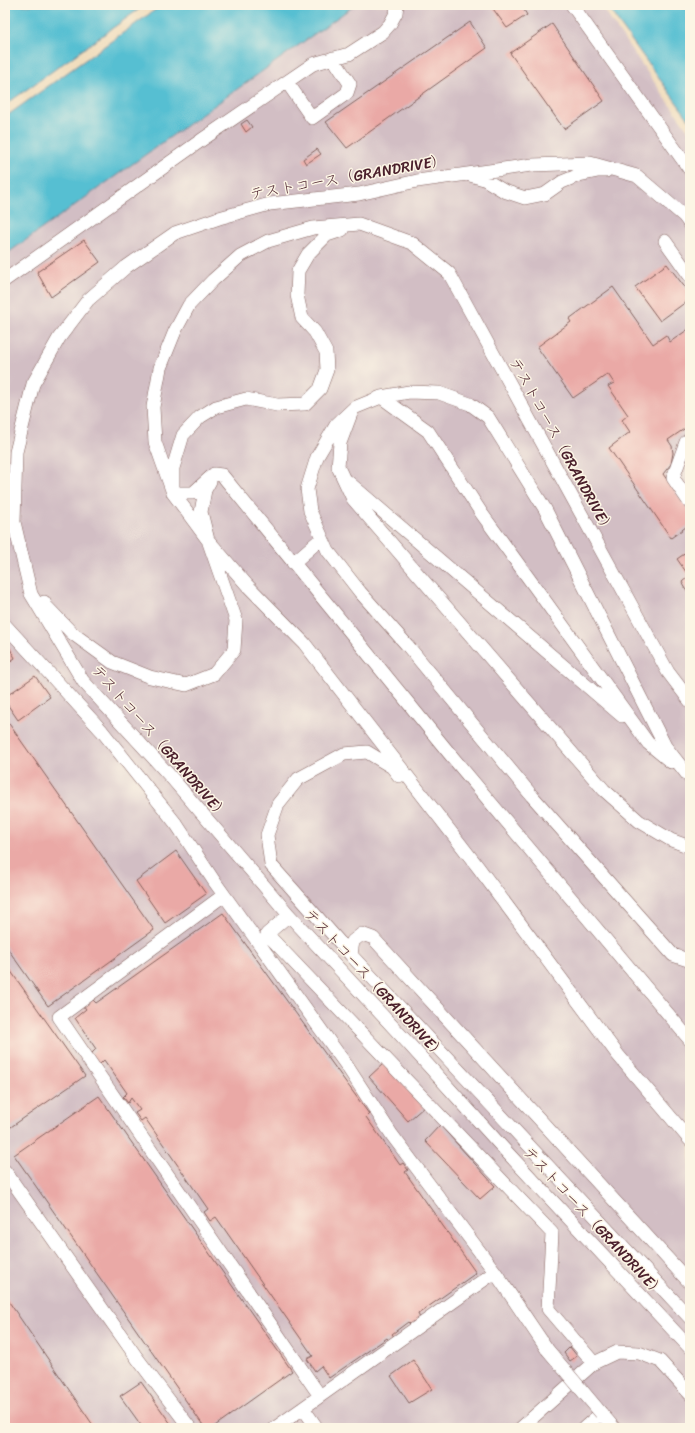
<svg xmlns="http://www.w3.org/2000/svg" width="695" height="1433" font-family="Sriracha,'Klee One',sans-serif">
	<style>
		.industrial { fill: #d2bec4 }
		.water { fill: #56bfd2; stroke: #506f7e }
		.building { fill: #eaa9a6 }
		.lines { fill: none; stroke-linecap: round; stroke-linejoin: round }
		.minor-casing { stroke: #84615d; stroke-width: 14 }
		.minor { stroke: #fff; stroke-width: 13 }
		.minor-bridge-casing { stroke: #84615d; stroke-width: 14; stroke-linecap: butt }
		.minor-bridge { stroke: #fff; stroke-width: 13 }
		.labels { text-anchor: middle; stroke-width: 3; stroke-linejoin: round; paint-order: stroke }
		.street-label { font-size: 15px; fill: #4a1f2b; stroke: #fcf5e5 }
	</style>
	<rect width="100%" height="100%" fill="#fcf5e5"/>
	<filter id="ink" filterUnits="userSpaceOnUse"><feTurbulence type="fractalNoise" baseFrequency=".025" numOctaves="2"/><feDisplacementMap in="SourceGraphic" scale="8" xChannelSelector="R" yChannelSelector="G"/><feConvolveMatrix kernelMatrix="1 2 1 2 8 2 1 2 1" color-interpolation-filters="sRGB"/></filter>
	<filter id="wash" filterUnits="userSpaceOnUse"><feTurbulence type="fractalNoise" baseFrequency=".012" numOctaves="4" result="noise"/><feDisplacementMap in="SourceGraphic" scale="16" xChannelSelector="R" yChannelSelector="G"/><feGaussianBlur stdDeviation="0.9" result="paint"/><feColorMatrix in="noise" values="0 0 0 0 0 0 0 0 0 0 0 0 0 0 0 0 0 1.4 0 .05"/><feComposite in="paint" operator="in"/></filter>
	<g filter="url(#wash)">
		<rect width="100%" height="100%" fill="#f0dcbb"/>
		<!-- industrial -->
		<path class="industrial" d="M352,5H600L690,133V1428H5V239Z"/>
		<!-- water -->
		<path class="water" d="M5,5H145L5,105Z
			M162,5H355L5,255V117Z
			M606,5H690V121Z"/>
		<g id="blocks">
			<!-- building -->
			<path class="building" d="M492,5H521L527,15L507,28L491,6Z
				M470,22L487,48L347,148L326,122Z
				M552,24L604,101L564,129L510,53Z
				M247,120L252,127L246,132L241,124Z
				M317,149L321,154L306,164L303,159Z
				M84,240L100,262L51,297L37,272Z
				M667,264L690,294V299L660,321L635,287Z
				M613,287L653,344L666,335L670,342L690,328V425L668,440L672,446L673,453L671,464L663,474L690,513V524L671,538L609,448L630,432L622,420L628,415L608,386L614,383L608,374L573,398L537,347L571,322L569,319Z
				M690,550V596L682,582L689,576L677,559Z
				M8,645L15,658L5,665V648Z
				M35,676L50,697L18,720L5,701V697Z
				M5,718L154,930L48,1006L5,945Z
				M176,851L206,894L165,923L136,881Z
				M223,913L369,1114L366,1117L400,1165L403,1163L408,1170L405,1172L476,1273L418,1314L421,1320L412,1326L408,1322L392,1334L395,1338L390,1342L387,1338L329,1378L321,1366L315,1371L307,1359L313,1356L216,1217L210,1221L204,1212L208,1209L145,1118L141,1121L135,1113L140,1110L131,1098L128,1103L123,1097L127,1093L104,1060L99,1065L91,1054L96,1049L75,1018L86,1009L83,1005L92,999L96,1003Z
				M5,963L85,1076L5,1131Z
				M384,1063L424,1107L408,1121L369,1077Z
				M99,1096L292,1371L212,1428H205L14,1155Z
				M440,1125L495,1186L480,1199L425,1141Z
				M5,1296L95,1428H5Z
				M570,1347L577,1356L570,1361L564,1353Z
				M413,1360L432,1389L409,1403L391,1376Z
				M141,1382L171,1424L165,1428H143L120,1396Z"/>
		</g>
	</g>
	<g filter="url(#ink)">
		<use href="#blocks" fill-opacity="0" stroke="#84615d" stroke-width="1"/>
		<g class="lines">
			<defs>
				<path id="minor" d="M572,5L690,170
					M287,82L312,118L347,93L350,84L333,58
					M470,175L484,179L504,191L525,198L545,194L562,182L579,175L598,171H606
					M690,224L684,216L637,176L590,163L532,165L417,181L359,194L270,204L219,218L175,233L126,267L88,300L59,338L33,384L16,452L14,522L31,594L83,681L170,776L289,915L408,1043L503,1148L690,1348
					M665,241L690,276
					M5,280L203,139L313,64L349,54L383,32L390,24L396,13L397,5
					M381,397L428,431L482,514L648,743L671,762
					M352,411L340,443L338,467L353,499L604,790L639,821L671,840L690,847
					M690,439L686,442L673,478L690,503
					M214,474L222,475L449,753L690,1040
					M214,474L193,493H173V468L183,435L200,417L216,407L246,399L277,405L305,404L320,389L327,370L326,352L315,332L302,318L297,295L298,271L308,254L327,235L342,230
					M347,481L622,716
					M293,563L322,538
					M44,602L46,606L72,633L112,662L150,677L186,685L214,674L234,650L236,620L208,540L201,512L205,490L210,481
					M5,625L102,731L177,825L214,881L347,1066L392,1135L495,1272L547,1349
					M690,701L668,672L449,273L412,243L359,224L313,228L268,241L240,256L213,280L189,305L175,331L160,368L153,407L155,442L173,493L208,540L247,585L304,643L478,867L618,1055L690,1140
					M399,776L392,767L367,752L344,754L298,779L278,804L267,835L271,865L351,955L690,1318
					M690,778L665,746L545,509L488,417L470,404L439,393L409,392L381,397L354,408L336,425L317,457L307,489L310,511L328,551L360,592L407,645L532,796L673,955L688,960L690,959
					M224,895L59,1017L320,1396
					M289,915L267,934L552,1233L548,1309L594,1363
					M351,955L353,941L362,934L373,938L690,1283
					M5,1171L137,1358L190,1428
					M303,1408L317,1428
					M275,1428L495,1272
					M521,1428L594,1363L617,1352L639,1353L660,1361L690,1394
					M584,1428L601,1413L614,1428"/>
			</defs>
			<!-- minor casing -->
			<use href="#minor" class="minor-casing"/>
			<!-- minor -->
			<use href="#minor" class="minor"/>
			<defs>
				<path id="minor-bridge" d="M547,1349L601,1413"/>
			</defs>
			<!-- minor-bridge casing -->
			<use href="#minor-bridge" class="minor-bridge-casing"/>
			<!-- minor-bridge -->
			<use href="#minor-bridge" class="minor-bridge"/>
		</g>
	</g>
	<g class="labels">
		<!-- street labels -->
		<g class="street-label">
			<text transform="translate(348 177) rotate(-10)" y="5">テストコース（GRANDRIVE）</text>
			<text transform="translate(562 446) rotate(61)" y="5">テストコース（GRANDRIVE）</text>
			<text transform="translate(160 742) rotate(49)" y="5">テストコース（GRANDRIVE）</text>
			<text transform="translate(375 984) rotate(47)" y="5">テストコース（GRANDRIVE）</text>
			<text transform="translate(594 1222) rotate(47)" y="5">テストコース（GRANDRIVE）</text>
		</g>
	</g>
	<!-- margin -->
	<rect width="695" height="1433" fill="none" stroke="#fcf5e5" stroke-width="20"/>
</svg>
